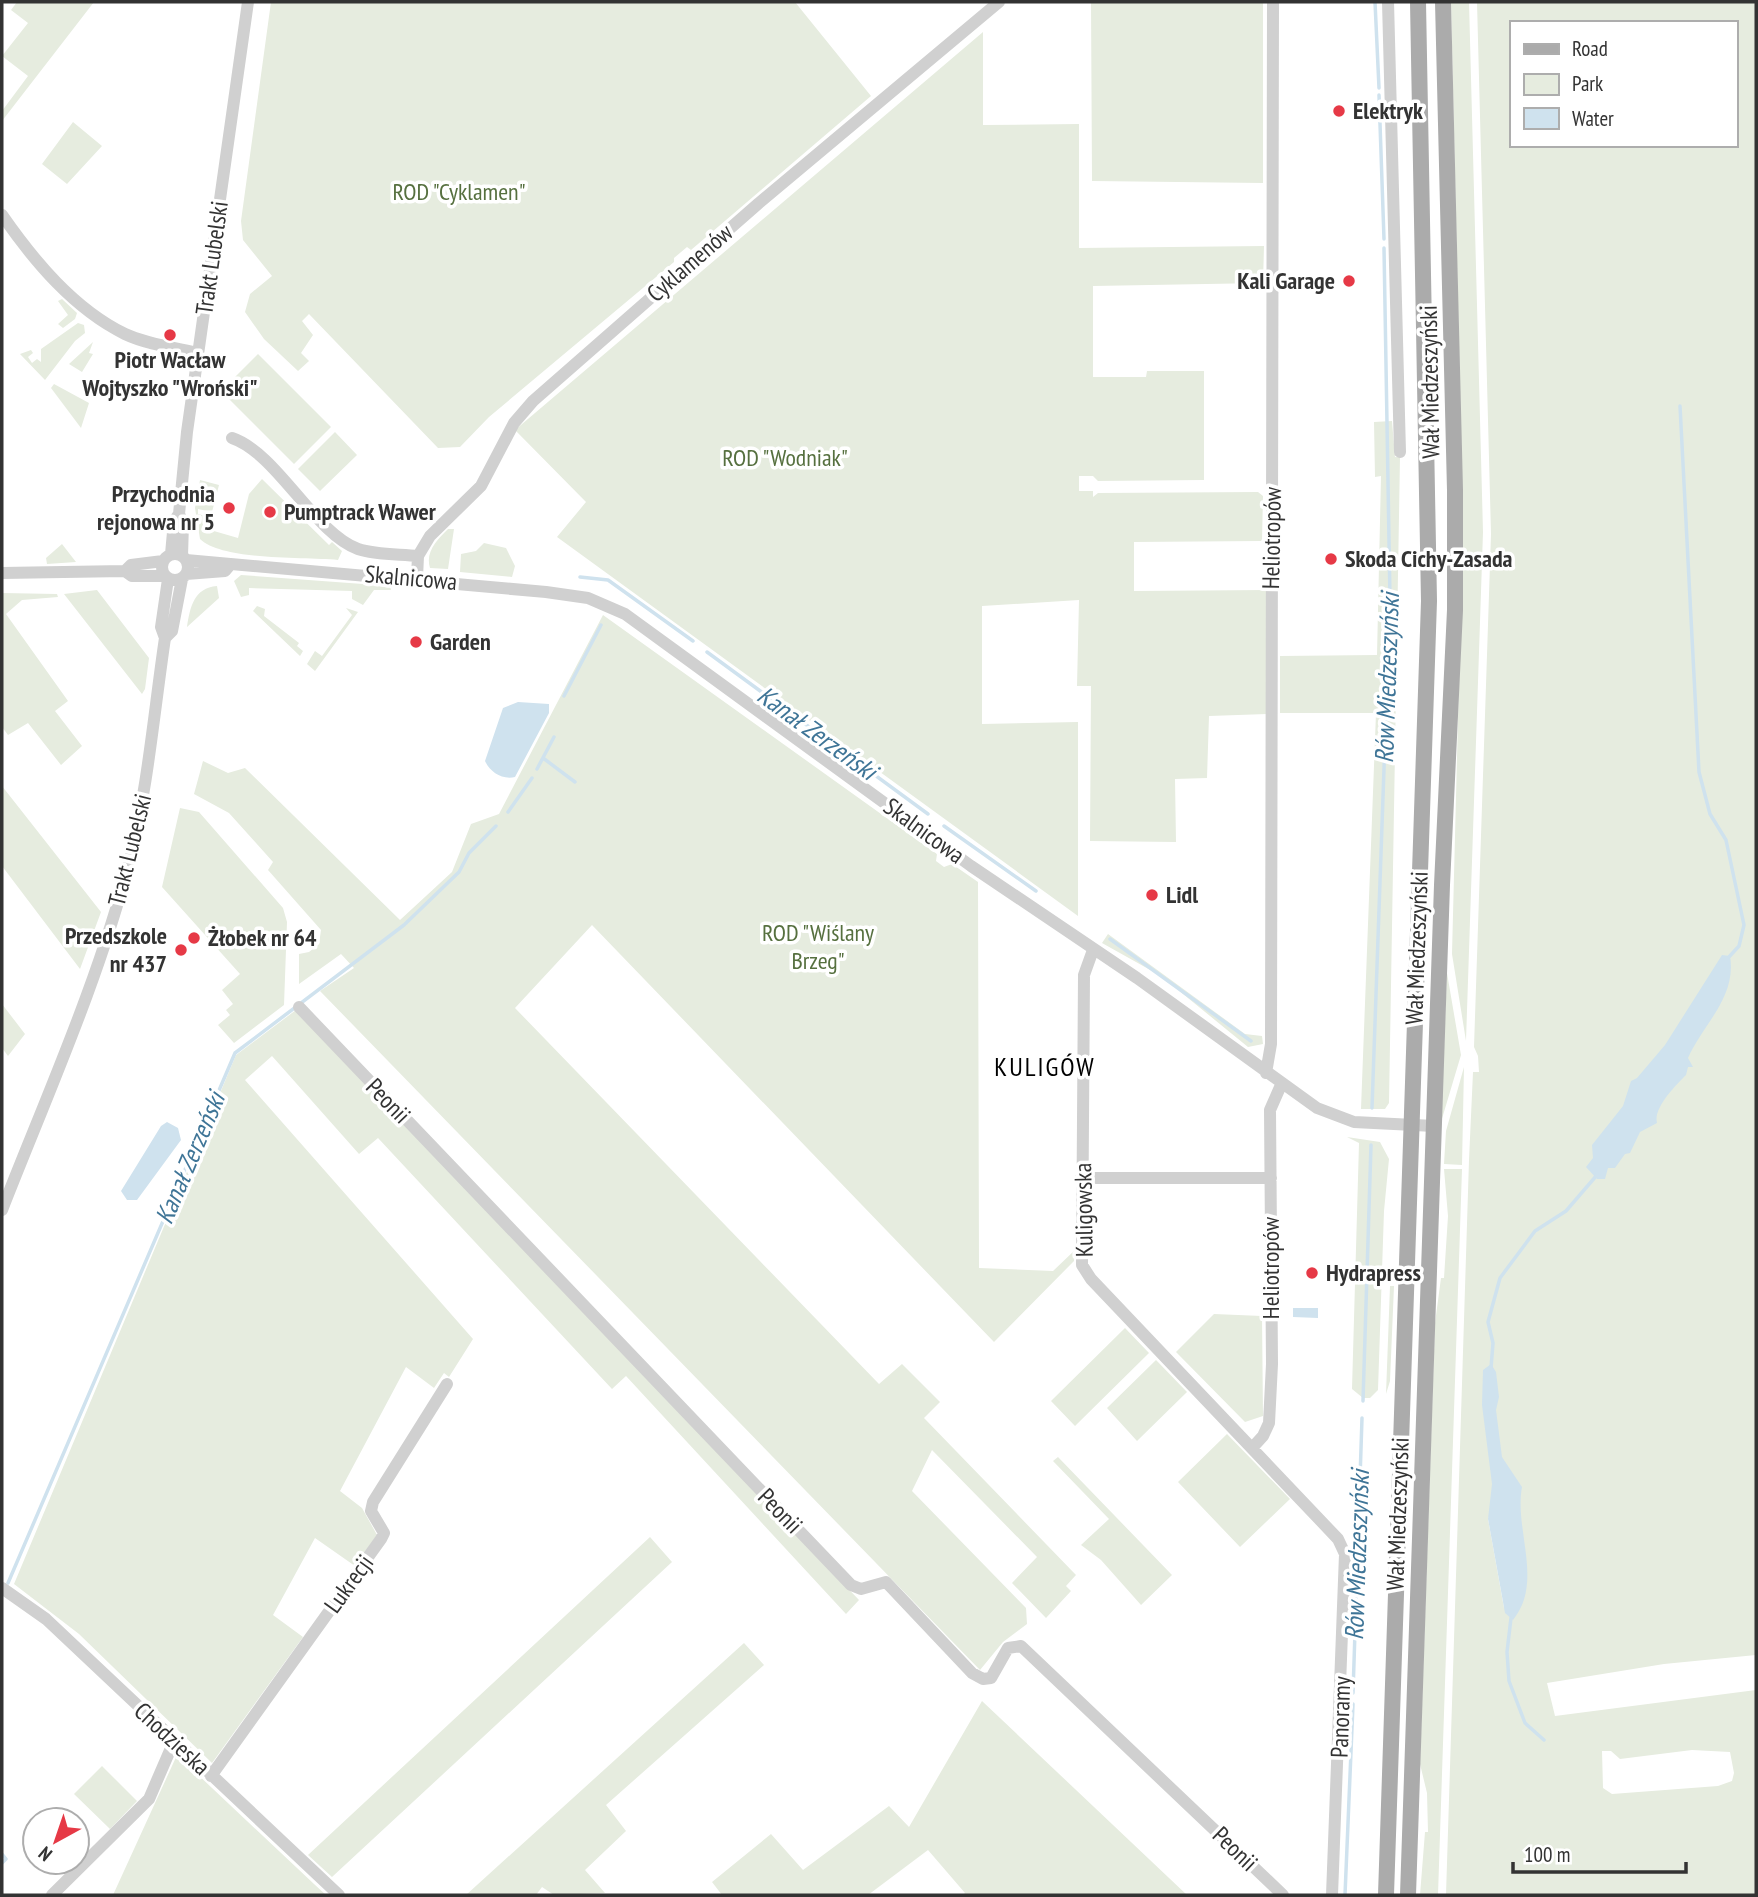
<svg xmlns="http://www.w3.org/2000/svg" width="1758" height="1897" font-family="'PT Sans Narrow',sans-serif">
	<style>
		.green { fill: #e6ecdf; fill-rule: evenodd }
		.water { fill: #cfe2ee }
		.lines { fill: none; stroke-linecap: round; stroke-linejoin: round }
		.stream { stroke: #cfe2ee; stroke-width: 3.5 }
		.minor { stroke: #d0d0d0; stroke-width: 12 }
		.major { stroke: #ababab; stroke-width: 16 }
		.poi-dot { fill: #e63946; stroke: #fff; stroke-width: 2.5 }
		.labels { text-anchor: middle; stroke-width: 7; stroke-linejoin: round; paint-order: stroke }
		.poi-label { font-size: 24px; font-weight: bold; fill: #333; stroke: #fff; text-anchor: start }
		.park-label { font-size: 24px; fill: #56703f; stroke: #fff }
		.street-label { font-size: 24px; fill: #333; stroke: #fff }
		.water-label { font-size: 26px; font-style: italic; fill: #3f7597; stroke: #fff }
		.neighbourhood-label { font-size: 26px; letter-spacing: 2px; fill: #000; stroke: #fff }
	</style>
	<rect width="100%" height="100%" fill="#fff"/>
	<!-- green -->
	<path class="green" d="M17,2H94L2,121V111L28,76L2,56L28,23L11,10Z
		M271,2H795L871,96L691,250L687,247L674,258V262L489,417L460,447L438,448L309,314L302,321L313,335L301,353L309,361L298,371L264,339L245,312L250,294L272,276L243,240L241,221Z
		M1091,2H1263V183L1092,181Z
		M1451,2H1469L1483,532L1466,1041L1452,954L1463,522Z
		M1477,2H1756V1655L1664,1664L1547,1683L1555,1716L1756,1690V1895H1446L1469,1160L1473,1072H1479L1478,1056L1474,1047L1491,534ZM1511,23H1735V145H1511ZM1498,1495L1504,1608L1488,1519ZM1692,1750L1730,1752L1734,1773L1732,1781L1718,1786L1612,1794L1603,1788L1602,1751H1611L1620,1759Z
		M983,32V125L1079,124V248L1264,246L1263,283L1093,286V377H1146L1147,371H1204V480L1098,481L1093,476H1079V491H1093V497L1098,493L1258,492L1263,496L1262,541L1134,542V591L1268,590L1267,714L1209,716L1207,778L1175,779L1176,842L1090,841L1091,686H1077L1079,600L982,606V724L1078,722V916L557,537L586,502L515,430Z
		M73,122L102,146L67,184L42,164Z
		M62,299L77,313L75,319L63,328L58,324L68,315L58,301Z
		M78,323L84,325L85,333L75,341L45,380L20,354L31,350L33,353L28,357L32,363L37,359L41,362V349Z
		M93,342L89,353L93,354L82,372L69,364Z
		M258,354L331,427L294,464L221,391Z
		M54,384L89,403L81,428L51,388Z
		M1392,421L1395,457H1400L1389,1103L1385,1109H1361L1376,713H1280V656L1377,655L1381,476L1375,477L1374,422Z
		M335,432L357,455L320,491L298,469Z
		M262,479L329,545L332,542L342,551L338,560C305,557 223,561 200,539L195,508L200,480L219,485L212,512L198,509V514L210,517L207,529L238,538L249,494Z
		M448,529H454L448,569L430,568C425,552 437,540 448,529Z
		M484,543L506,548L515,566L512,577L460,572L461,554L476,551Z
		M62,544L76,562L47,564L46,558Z
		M241,575L390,586L391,590H374L363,605L352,599V591L249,588V595L241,597L234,581Z
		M217,586L219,598L187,627C190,607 194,588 217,586Z
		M97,590L149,658L145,689L142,694L64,594Z
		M2,593L57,594L58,597L22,600L6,614L68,701L55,711L82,746L61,765L28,723L8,735L2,727Z
		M257,606L265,609L264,616L299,643L297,646L303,651L300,656L253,611Z
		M346,608L358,612L315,671L307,664L315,651L322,656L352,615Z
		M603,615L937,854L936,861L944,867L952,864L978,882L979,1268L1053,1271L1075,1250L1074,1261L994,1342L592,925L515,1008L879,1384L902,1364L940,1402L924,1418L1076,1575L1066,1586L1071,1591L1046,1618L1012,1583L1037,1557L932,1450L912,1491L1026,1608L1027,1624L1003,1642L980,1670L320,991L354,968L341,954L299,984V954L309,952L319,944L321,930L268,870L273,862L229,813L194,794L203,761L228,773L245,768L400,920L452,872L471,824L499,814Z
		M2,786L101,912L80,969L2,866Z
		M180,808L199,812L283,908L287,922L284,1005L234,1043L218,1025L230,1015L226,1010L233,1004L222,990L240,974L162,887Z
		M1108,934L1245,1034L1262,1036L1263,1044L1248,1047L1161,976L1102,943Z
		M1447,973L1461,1055L1441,1122Z
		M2,1004L25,1034L8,1056L2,1048Z
		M296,1010L859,1600L846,1614L626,1376L612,1389L378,1138L359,1154L272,1056L245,1080L473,1339L449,1377L444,1373L434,1388L406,1367L340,1491L362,1508L377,1535L355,1566L315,1538L273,1615L303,1637L212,1763L79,1634L14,1584L236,1055Z
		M1464,1067L1462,1165L1444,1164L1446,1131Z
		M1347,1137L1380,1142L1389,1159L1384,1211L1378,1390L1370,1398H1363L1352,1389L1359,1143Z
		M1444,1169H1462L1438,1895H1420L1425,1832H1428L1427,1793L1420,1764L1435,1323L1441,1278H1444L1448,1216Z
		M1390,1286H1394L1390,1381L1386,1394Z
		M1214,1314L1262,1316L1263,1416L1245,1422L1176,1352Z
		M1125,1328L1149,1353L1075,1426L1051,1401Z
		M1156,1360L1187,1392L1137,1441L1107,1408Z
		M1227,1434L1290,1499L1240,1547L1178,1482Z
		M1058,1457L1172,1575L1141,1605L1101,1560L1081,1545L1109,1519L1053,1461Z
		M650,1537L672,1562L332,1877L308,1855Z
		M744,1643L764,1665L606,1805L626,1831L585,1870L605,1893L554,1895L542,1887L536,1895H466Z
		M982,1701L1187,1895H963L965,1893L928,1850L868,1895H722L712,1882L771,1834L803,1870L889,1806L909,1827Z
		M177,1755L314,1884L326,1895H113Z
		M102,1766L137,1801L110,1829L74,1794Z"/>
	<!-- water -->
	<path class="water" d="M518,702L549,704V713L515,777C502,780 490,772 485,761L503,708Z
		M1722,955L1730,956C1737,997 1703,1024 1688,1058L1693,1067H1688L1686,1075C1676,1085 1653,1108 1657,1123L1640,1132L1630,1153L1625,1154L1615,1168H1608L1605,1179H1597L1586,1167L1593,1158L1592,1145L1623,1106L1631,1081L1637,1078L1665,1045Z
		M167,1122L178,1128L181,1140L137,1200H127L121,1191L161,1126Z
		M1293,1308H1318V1318L1293,1317Z
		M1491,1364L1496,1372L1499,1397L1496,1410L1502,1457L1522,1487C1514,1530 1544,1582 1513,1620L1505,1613L1488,1519L1492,1484L1482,1405L1483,1370Z"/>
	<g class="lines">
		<!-- stream -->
		<path class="stream" d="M1375,2L1379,88
			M1379,95L1384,239
			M1680,406L1699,772L1710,814L1726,840L1744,925L1739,946L1728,958
			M580,577L608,580L693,641
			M707,652L928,814
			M564,696L601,625
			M543,758L575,782
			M537,769L554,737
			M508,812L532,778
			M944,826L1036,891
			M1110,939L1251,1041
			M1372,1108L1390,599L1384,248
			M1491,1368L1493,1343L1488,1322L1500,1278L1535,1231L1566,1211L1597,1175
			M1363,1401L1371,1145
			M8,1583L235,1053L404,925L459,872L469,853L496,826
			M1511,1618L1507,1652L1509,1681L1525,1723L1544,1740
			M1353,1693L1362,1418
			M2,1854L6,1859L2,1863
			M1345,1895L1353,1704"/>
		<!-- minor -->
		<path class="minor" d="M1388,2L1400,452
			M2,215C34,261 74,309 125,334C146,344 175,348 198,353
			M232,438C277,453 315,534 358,549C376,555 399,554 418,556
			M179,514L183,523L182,556
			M162 567a13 13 0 1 1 26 0a13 13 0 1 1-26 0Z
			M171,554L174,521L179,514L187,432L248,2
			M186,560L546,592L588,598L625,614L971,866L1137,978L1317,1108L1354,1122L1434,1126
			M125,571L131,565L163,561
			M2,573L125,571L132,576H165
			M186,574L225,571L230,565
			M417,578L418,556L430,536L481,486L514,423L533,401L759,203L999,2
			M165,638L172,631L182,579
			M1093,950L1084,975L1082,1265L1091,1279L1338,1539L1345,1554L1332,1895
			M299,1007L851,1585L861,1589L886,1582L972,1673L983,1679L991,1678L1008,1648L1021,1646L1283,1895
			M1266,1073L1271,1044L1273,2
			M1081,1178H1271
			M2,1210C47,1095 99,980 130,859C148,786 154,712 165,638L161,627L168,579
			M1253,1447L1263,1436L1269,1423L1272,1364L1270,1110L1281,1085
			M2,1588L46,1619L339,1895
			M211,1776L381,1539L384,1533L371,1511L373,1502L447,1384
			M52,1895L149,1799L174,1741"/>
		<!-- major -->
		<path class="major" d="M1386,1895L1429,601L1418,2
			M1408,1895L1442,885L1455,610V490L1443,2"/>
	</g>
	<!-- markers -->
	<g class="poi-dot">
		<circle cx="1339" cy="111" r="7"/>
		<circle cx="1349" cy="281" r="7"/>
		<circle cx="170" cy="335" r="7"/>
		<circle cx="229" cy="508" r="7"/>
		<circle cx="270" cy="512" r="7"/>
		<circle cx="1331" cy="559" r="7"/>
		<circle cx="416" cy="642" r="7"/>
		<circle cx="1152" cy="895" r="7"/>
		<circle cx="194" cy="938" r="7"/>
		<circle cx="181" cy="950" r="7"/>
		<circle cx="1312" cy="1273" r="7"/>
	</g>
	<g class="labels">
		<!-- poi labels -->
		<g class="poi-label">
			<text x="1353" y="119">Elektryk</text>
			<text x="1335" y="289" text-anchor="end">Kali Garage</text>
			<text x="170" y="368" text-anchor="middle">Piotr Wacław<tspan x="170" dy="28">Wojtyszko "Wroński"</tspan></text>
			<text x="215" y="502" text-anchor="end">Przychodnia<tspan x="215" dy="28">rejonowa nr 5</tspan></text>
			<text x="284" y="520">Pumptrack Wawer</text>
			<text x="1345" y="567">Skoda Cichy-Zasada</text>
			<text x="430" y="650">Garden</text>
			<text x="1166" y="903">Lidl</text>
			<text x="167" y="944" text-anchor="end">Przedszkole<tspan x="167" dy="28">nr 437</tspan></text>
			<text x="208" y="946">Żłobek nr 64</text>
			<text x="1326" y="1281">Hydrapress</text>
		</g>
		<!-- park labels -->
		<g class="park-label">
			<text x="459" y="200">ROD "Cyklamen"</text>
			<text x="785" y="466">ROD "Wodniak"</text>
			<text x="818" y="941">ROD "Wiślany<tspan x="818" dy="28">Brzeg"</tspan></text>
		</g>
		<!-- street labels -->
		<g class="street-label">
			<text transform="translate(212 258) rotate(-82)" y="8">Trakt Lubelski</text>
			<text transform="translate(690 263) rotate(-41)" y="8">Cyklamenów</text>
			<text transform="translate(1430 382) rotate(-91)" y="8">Wał Miedzeszyński</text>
			<text transform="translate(1272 538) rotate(-89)" y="8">Heliotropów</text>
			<text transform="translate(411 578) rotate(5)" y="8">Skalnicowa</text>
			<text transform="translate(924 831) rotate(36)" y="8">Skalnicowa</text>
			<text transform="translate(130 850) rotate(-76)" y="8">Trakt Lubelski</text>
			<text transform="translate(1417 948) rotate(-88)" y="8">Wał Miedzeszyński</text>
			<text transform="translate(388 1101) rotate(46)" y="8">Peonii</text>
			<text transform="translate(1084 1210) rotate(-91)" y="8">Kuligowska</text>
			<text transform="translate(1271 1268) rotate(-90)" y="8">Heliotropów</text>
			<text transform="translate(780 1511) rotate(46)" y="8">Peonii</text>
			<text transform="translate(1398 1514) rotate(-88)" y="8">Wał Miedzeszyński</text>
			<text transform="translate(349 1584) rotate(-54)" y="8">Lukrecji</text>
			<text transform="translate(1341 1717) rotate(-88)" y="8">Panoramy</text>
			<text transform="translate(172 1739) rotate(43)" y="8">Chodzieska</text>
			<text transform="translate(1235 1849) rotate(44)" y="8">Peonii</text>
		</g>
		<!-- water labels -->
		<g class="water-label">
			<text transform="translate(1387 678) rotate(-88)" y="9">Rów Miedzeszyński</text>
			<text transform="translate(817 733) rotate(36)" y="9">Kanał Zerzeński</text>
			<text transform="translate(190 1158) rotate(-67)" y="9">Kanał Zerzeński</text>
			<text transform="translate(1357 1555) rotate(-88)" y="9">Rów Miedzeszyński</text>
		</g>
		<!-- neighbourhood labels -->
		<g class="neighbourhood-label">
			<text x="1045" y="1076">KULIGÓW</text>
		</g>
	</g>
	<!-- border -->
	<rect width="1758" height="1897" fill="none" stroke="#333333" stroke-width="7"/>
	<!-- legend -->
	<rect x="1510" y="21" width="228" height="126" fill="#ffffff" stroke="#adadad" stroke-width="2"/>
	<rect x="1524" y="44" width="35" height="10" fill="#ababab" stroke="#adadad" stroke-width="2"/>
	<text x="1572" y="56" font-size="21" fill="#333333">Road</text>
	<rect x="1524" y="74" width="35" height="21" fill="#e6ecdf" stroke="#adadad" stroke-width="2"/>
	<text x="1572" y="91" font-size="21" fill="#333333">Park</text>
	<rect x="1524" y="108" width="35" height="21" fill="#cfe2ee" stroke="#adadad" stroke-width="2"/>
	<text x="1572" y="126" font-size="21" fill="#333333">Water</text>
	<!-- north arrow -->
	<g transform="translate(56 1841) rotate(220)"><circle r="33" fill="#ffffff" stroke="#adadad" stroke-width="2"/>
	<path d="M0-5L12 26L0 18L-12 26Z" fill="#e63946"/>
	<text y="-10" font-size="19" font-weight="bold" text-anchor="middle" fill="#333333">N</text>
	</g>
	<!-- scale -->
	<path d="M1513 1862v10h173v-10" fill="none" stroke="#333333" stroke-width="3.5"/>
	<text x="1524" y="1862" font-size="21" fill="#333333" stroke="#ffffff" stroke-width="5" paint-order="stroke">100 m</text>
</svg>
